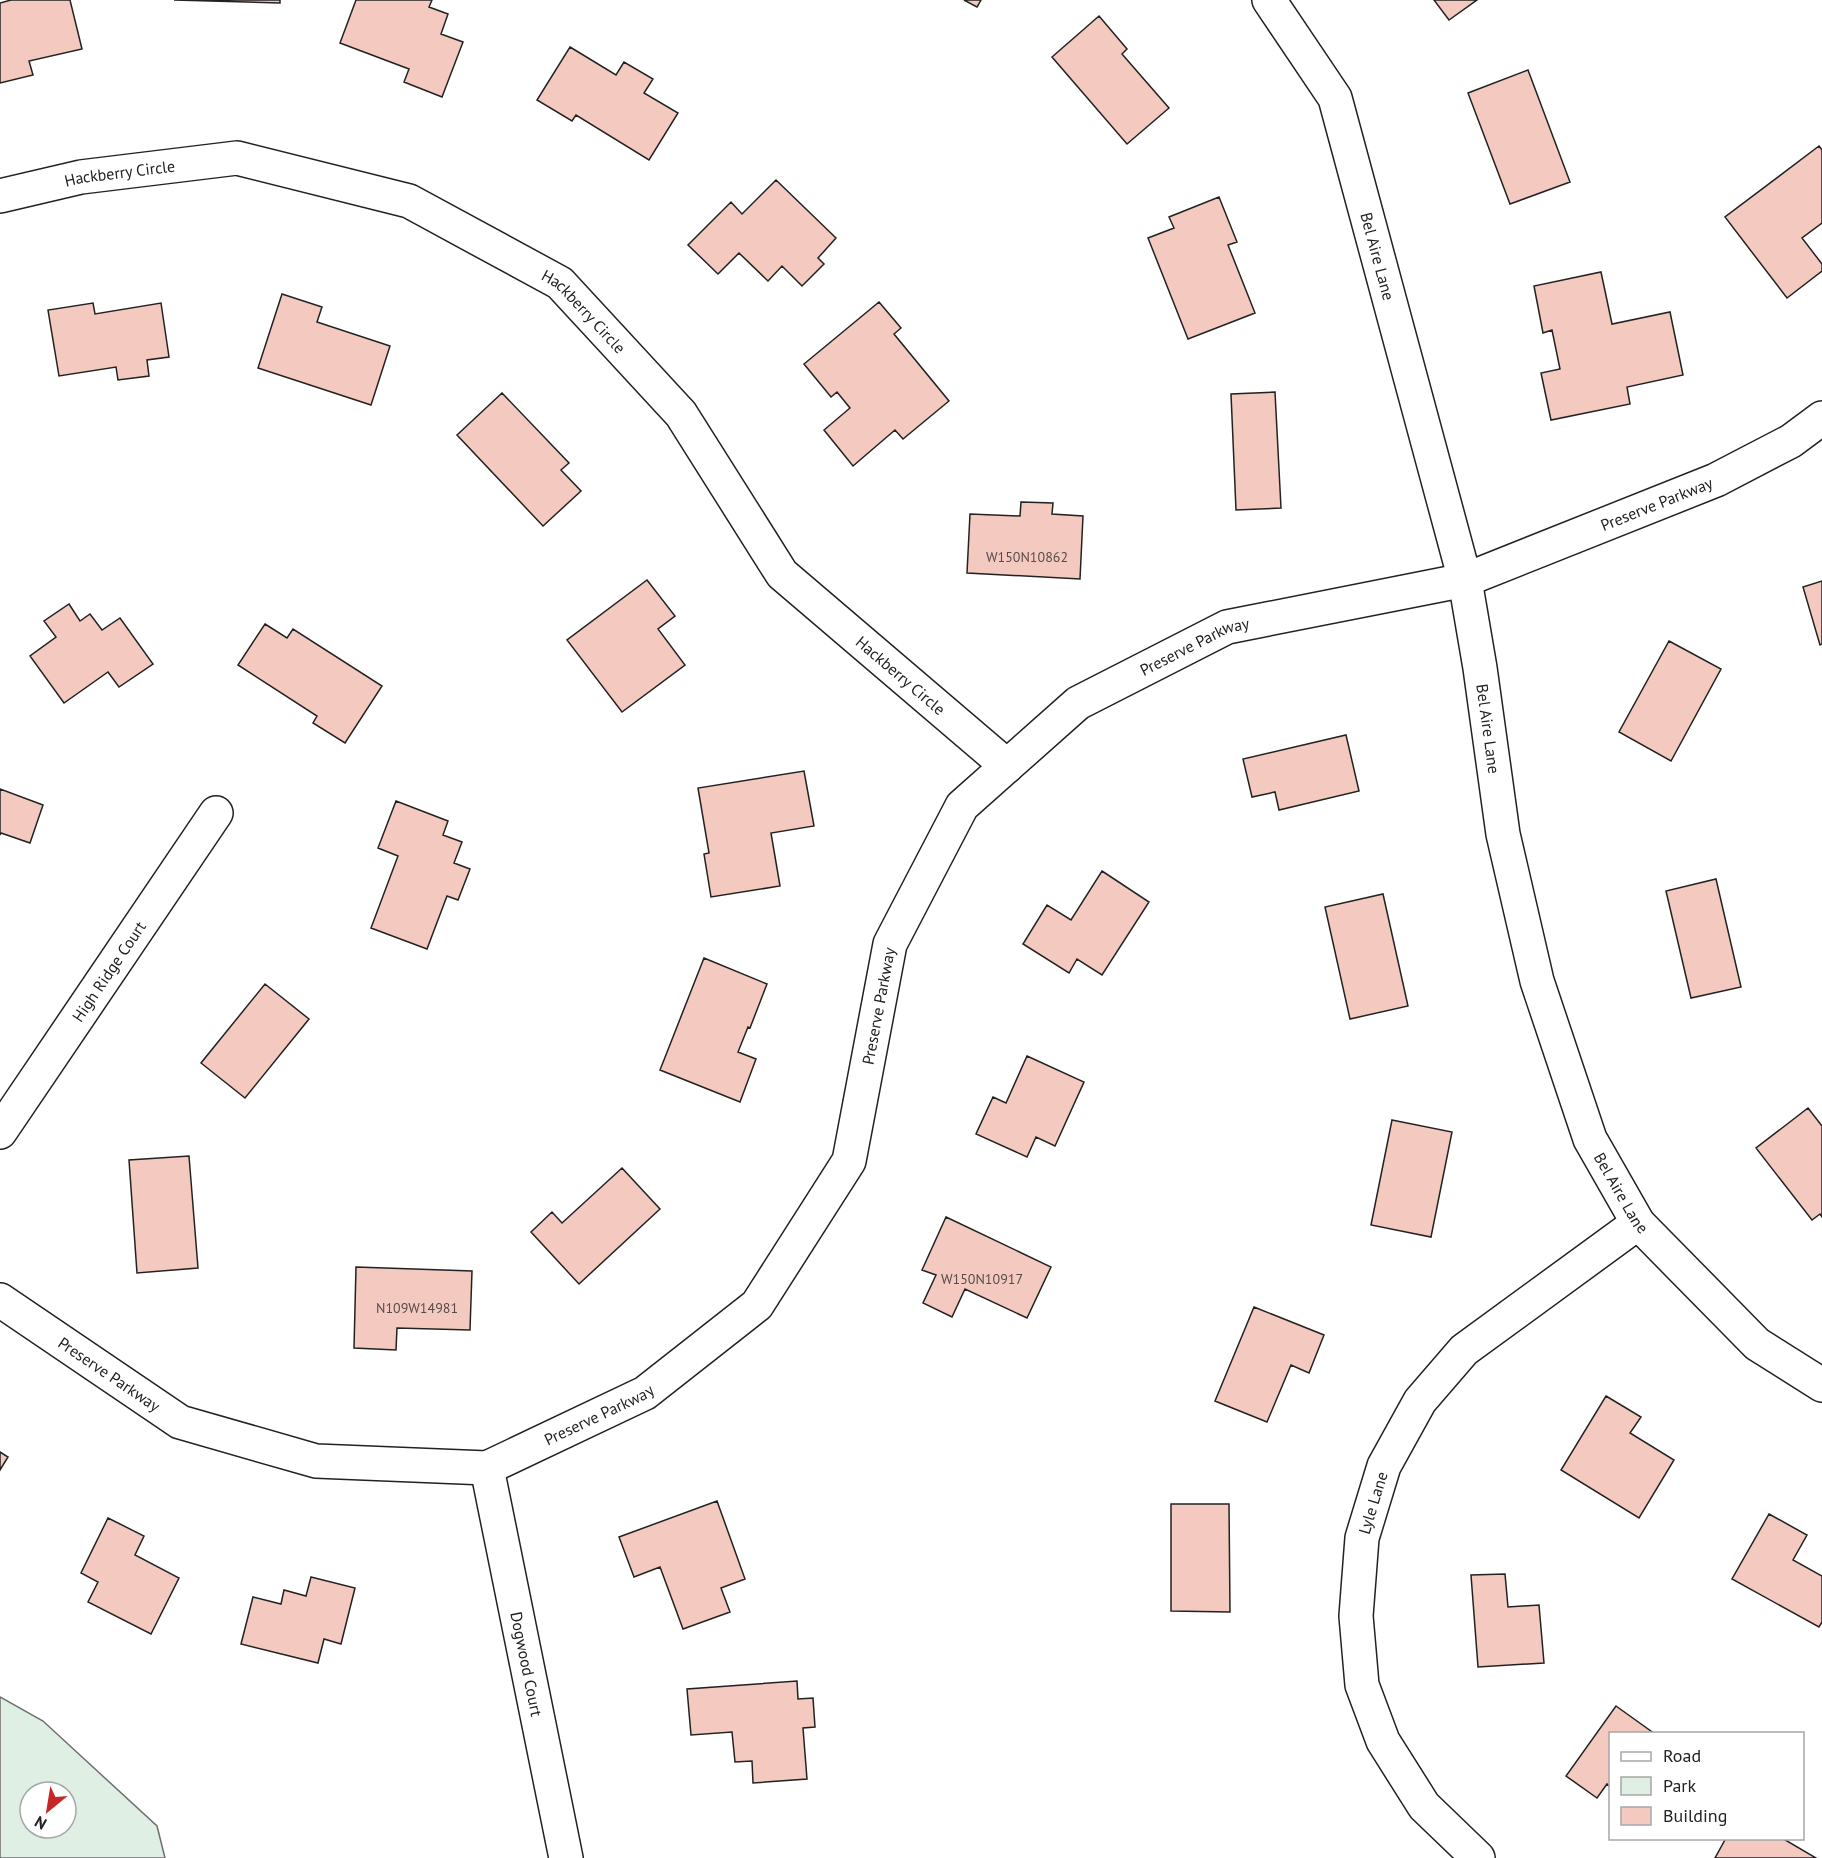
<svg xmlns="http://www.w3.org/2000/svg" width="1822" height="1858" font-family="'PT Sans',sans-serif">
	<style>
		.green { fill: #e0efe3; stroke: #6f6f6f; stroke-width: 1.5; fill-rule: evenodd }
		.building { fill: #f3c9c0; stroke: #222; stroke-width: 1.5 }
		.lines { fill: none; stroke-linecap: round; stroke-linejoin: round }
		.minor-casing { stroke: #222; stroke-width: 36 }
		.minor { stroke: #fff; stroke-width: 33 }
		.labels { text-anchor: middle; stroke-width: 4.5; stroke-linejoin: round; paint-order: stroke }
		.number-label { font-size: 14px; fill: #564c4a }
		.street-label { font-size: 16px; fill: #222; stroke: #fff }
	</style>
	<rect width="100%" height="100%" fill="#fff"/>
	<!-- green -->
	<path class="green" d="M0,1697L43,1721L157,1826L165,1858H0ZM30,1792H66V1828H30Z"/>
	<!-- building -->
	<path class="building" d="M11,0H70L82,49L29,61L33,75L0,83V3Z
		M174,0H280V3Z
		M356,0H432L429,7L448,14L441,34L463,42L442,97L404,82L409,69L340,43Z
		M964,0H981L977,7Z
		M1434,0H1477L1449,20Z
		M1099,16L1127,49L1122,54L1169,108L1127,144L1052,57Z
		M570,47L616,75L624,62L653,79L644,93L678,113L649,160L576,115L572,121L537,100Z
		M1528,70L1570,182L1510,204L1468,93Z
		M1819,146L1822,150V223L1802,238L1822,264V271L1787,298L1725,217Z
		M776,180L836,238L818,258L824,264L802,286L782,266L768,281L739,253L718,274L688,245L731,202L742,214Z
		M1219,197L1237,242L1228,245L1255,313L1188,339L1148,238L1174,228L1169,217Z
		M1601,272L1612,324L1670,312L1683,375L1627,387L1630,404L1551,420L1541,373L1560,369L1552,330L1543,333L1534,286Z
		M282,294L322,307L317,322L390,346L371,405L258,368Z
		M879,302L901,328L894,334L949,401L903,439L895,430L853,466L824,430L850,408L837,392L831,397L804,364Z
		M93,303L95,314L161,303L169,357L147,360L149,376L118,380L116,367L59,376L48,310Z
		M1275,392L1281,508L1236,510L1231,394Z
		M502,393L569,463L561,470L581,491L543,526L457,435Z
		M1021,502L1053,503L1052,514L1083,516L1080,579L967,573L970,514L1020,516Z
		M647,580L675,616L658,629L685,665L622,712L567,640Z
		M1822,581V644L1820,645L1803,587Z
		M69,604L80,621L90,614L102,630L120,618L153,664L119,687L108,672L64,703L30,656L56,637L44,621Z
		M265,624L287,638L293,629L382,686L345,743L313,723L317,716L238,665Z
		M1669,641L1721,669L1671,761L1619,732Z
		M1346,735L1359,791L1279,810L1275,792L1252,797L1243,759Z
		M804,771L814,826L771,833L780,886L711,897L704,854L709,853L698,788Z
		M0,789L43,805L30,843L1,833L0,835Z
		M396,801L448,821L443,835L462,842L454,863L470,869L458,900L447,896L427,949L371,928L398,856L378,848Z
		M1102,871L1149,902L1102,975L1077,959L1069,973L1023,944L1047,905L1071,920Z
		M1716,879L1741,987L1691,998L1666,891Z
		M1383,894L1408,1006L1350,1019L1325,907Z
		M704,958L767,984L750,1028L748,1027L738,1052L756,1059L740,1102L660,1070Z
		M265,984L309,1019L245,1098L201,1063Z
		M1027,1056L1084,1082L1055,1146L1036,1137L1027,1157L976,1134L993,1097L1006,1103Z
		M1808,1108L1822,1126V1217L1820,1214L1812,1220L1756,1148Z
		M1392,1120L1452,1132L1431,1237L1371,1225Z
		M189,1156L198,1268L137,1273L129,1160Z
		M622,1168L660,1209L579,1284L531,1232L552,1212L562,1223Z
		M946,1217L1051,1267L1027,1318L965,1289L952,1317L923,1303L936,1275L922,1270Z
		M356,1267L472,1271L470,1330L397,1328L396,1350L354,1348Z
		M1254,1307L1324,1335L1309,1373L1291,1365L1267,1422L1215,1401Z
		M1606,1396L1641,1417L1630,1433L1674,1460L1639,1518L1561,1470Z
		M0,1452L8,1457L0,1470Z
		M717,1501L745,1579L721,1588L730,1612L683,1629L660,1567L634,1577L619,1537Z
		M1171,1504H1229L1230,1612L1171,1611Z
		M1769,1514L1807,1535L1793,1560L1822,1576V1622L1819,1627L1732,1579Z
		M108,1518L144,1536L135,1555L179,1578L151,1634L88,1602L98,1582L81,1573Z
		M1505,1574L1508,1607L1539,1605L1544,1663L1478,1667L1471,1575Z
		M311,1577L355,1588L341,1644L324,1639L318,1663L241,1644L253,1597L281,1604L284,1590L306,1596Z
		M797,1681L798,1699L813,1698L815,1727L803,1728L807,1779L753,1783L752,1761L735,1762L732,1732L691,1735L687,1689Z
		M1616,1706L1655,1734H1610V1787L1607,1784L1597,1798L1566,1776Z
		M1726,1838H1782L1816,1858H1715Z"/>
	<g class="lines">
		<defs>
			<g id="minor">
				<path id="s1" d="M1269,0L1335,98L1465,580L1480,668L1503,834L1537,981L1590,1139L1638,1223L1757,1344L1822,1385"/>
				<path id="s2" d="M0,196L81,177L237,158L409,201L560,283L681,414L782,574L1007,766"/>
				<path id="s3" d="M0,1132L216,813"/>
				<path id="s4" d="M0,1300L180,1422L316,1461L487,1468L645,1393L757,1305L849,1161L890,944L962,806L1078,703L1227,627L1465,580L1716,480L1791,441L1822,418"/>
				<path id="s5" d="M487,1468L566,1858"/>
				<path id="s6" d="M1478,1858L1424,1806L1383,1741L1362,1685L1356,1616L1362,1538L1384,1466L1420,1401L1464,1350L1638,1223"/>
			</g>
		</defs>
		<!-- minor casing -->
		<use href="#minor" class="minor-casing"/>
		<!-- minor -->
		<use href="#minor" class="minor"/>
	</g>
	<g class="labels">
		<!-- number labels -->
		<g class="number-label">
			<text x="1027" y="562">W150N10862</text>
			<text x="982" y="1284">W150N10917</text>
			<text x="417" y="1313">N109W14981</text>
		</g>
		<!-- street labels -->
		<g class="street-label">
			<text dy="6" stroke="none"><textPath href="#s2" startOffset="122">Hackberry Circle</textPath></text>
			<text dy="6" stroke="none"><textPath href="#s1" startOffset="282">Bel Aire Lane</textPath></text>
			<text dy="6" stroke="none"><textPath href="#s2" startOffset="626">Hackberry Circle</textPath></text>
			<text dy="6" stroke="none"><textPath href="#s4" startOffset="2166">Preserve Parkway</textPath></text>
			<text dy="6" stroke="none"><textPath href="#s4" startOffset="1680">Preserve Parkway</textPath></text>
			<text dy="6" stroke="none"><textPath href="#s2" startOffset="1113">Hackberry Circle</textPath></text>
			<text dy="6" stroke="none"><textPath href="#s1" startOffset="768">Bel Aire Lane</textPath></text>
			<text dy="6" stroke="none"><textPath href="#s3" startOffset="194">High Ridge Court</textPath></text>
			<text dy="6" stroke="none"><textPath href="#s4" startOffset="1176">Preserve Parkway</textPath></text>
			<text dy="6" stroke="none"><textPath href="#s1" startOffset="1254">Bel Aire Lane</textPath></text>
			<text dy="6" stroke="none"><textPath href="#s4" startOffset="132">Preserve Parkway</textPath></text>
			<text dy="6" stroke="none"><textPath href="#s4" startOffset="654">Preserve Parkway</textPath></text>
			<text dy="6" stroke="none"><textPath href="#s6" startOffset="396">Lyle Lane</textPath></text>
			<text dy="6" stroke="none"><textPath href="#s5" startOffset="200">Dogwood Court</textPath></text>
		</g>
	</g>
	<!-- legend -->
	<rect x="1609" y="1732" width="195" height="108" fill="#ffffff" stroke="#a7a7a7" stroke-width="1.5"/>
	<rect x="1621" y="1752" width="30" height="9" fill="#ffffff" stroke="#a7a7a7" stroke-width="1.5"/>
	<text x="1663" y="1762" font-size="18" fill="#222222">Road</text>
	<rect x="1621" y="1777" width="30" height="18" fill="#e0efe3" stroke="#a7a7a7" stroke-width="1.5"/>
	<text x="1663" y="1792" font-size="18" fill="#222222">Park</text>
	<rect x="1621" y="1807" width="30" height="18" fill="#f3c9c0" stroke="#a7a7a7" stroke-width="1.5"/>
	<text x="1663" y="1822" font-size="18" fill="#222222">Building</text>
	<!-- north arrow -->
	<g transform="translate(48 1810) rotate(210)"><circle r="28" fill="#ffffff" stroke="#a7a7a7" stroke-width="1.5"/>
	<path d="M0-4.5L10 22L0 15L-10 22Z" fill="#c62828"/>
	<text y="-9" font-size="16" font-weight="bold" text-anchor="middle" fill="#222222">N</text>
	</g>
</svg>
